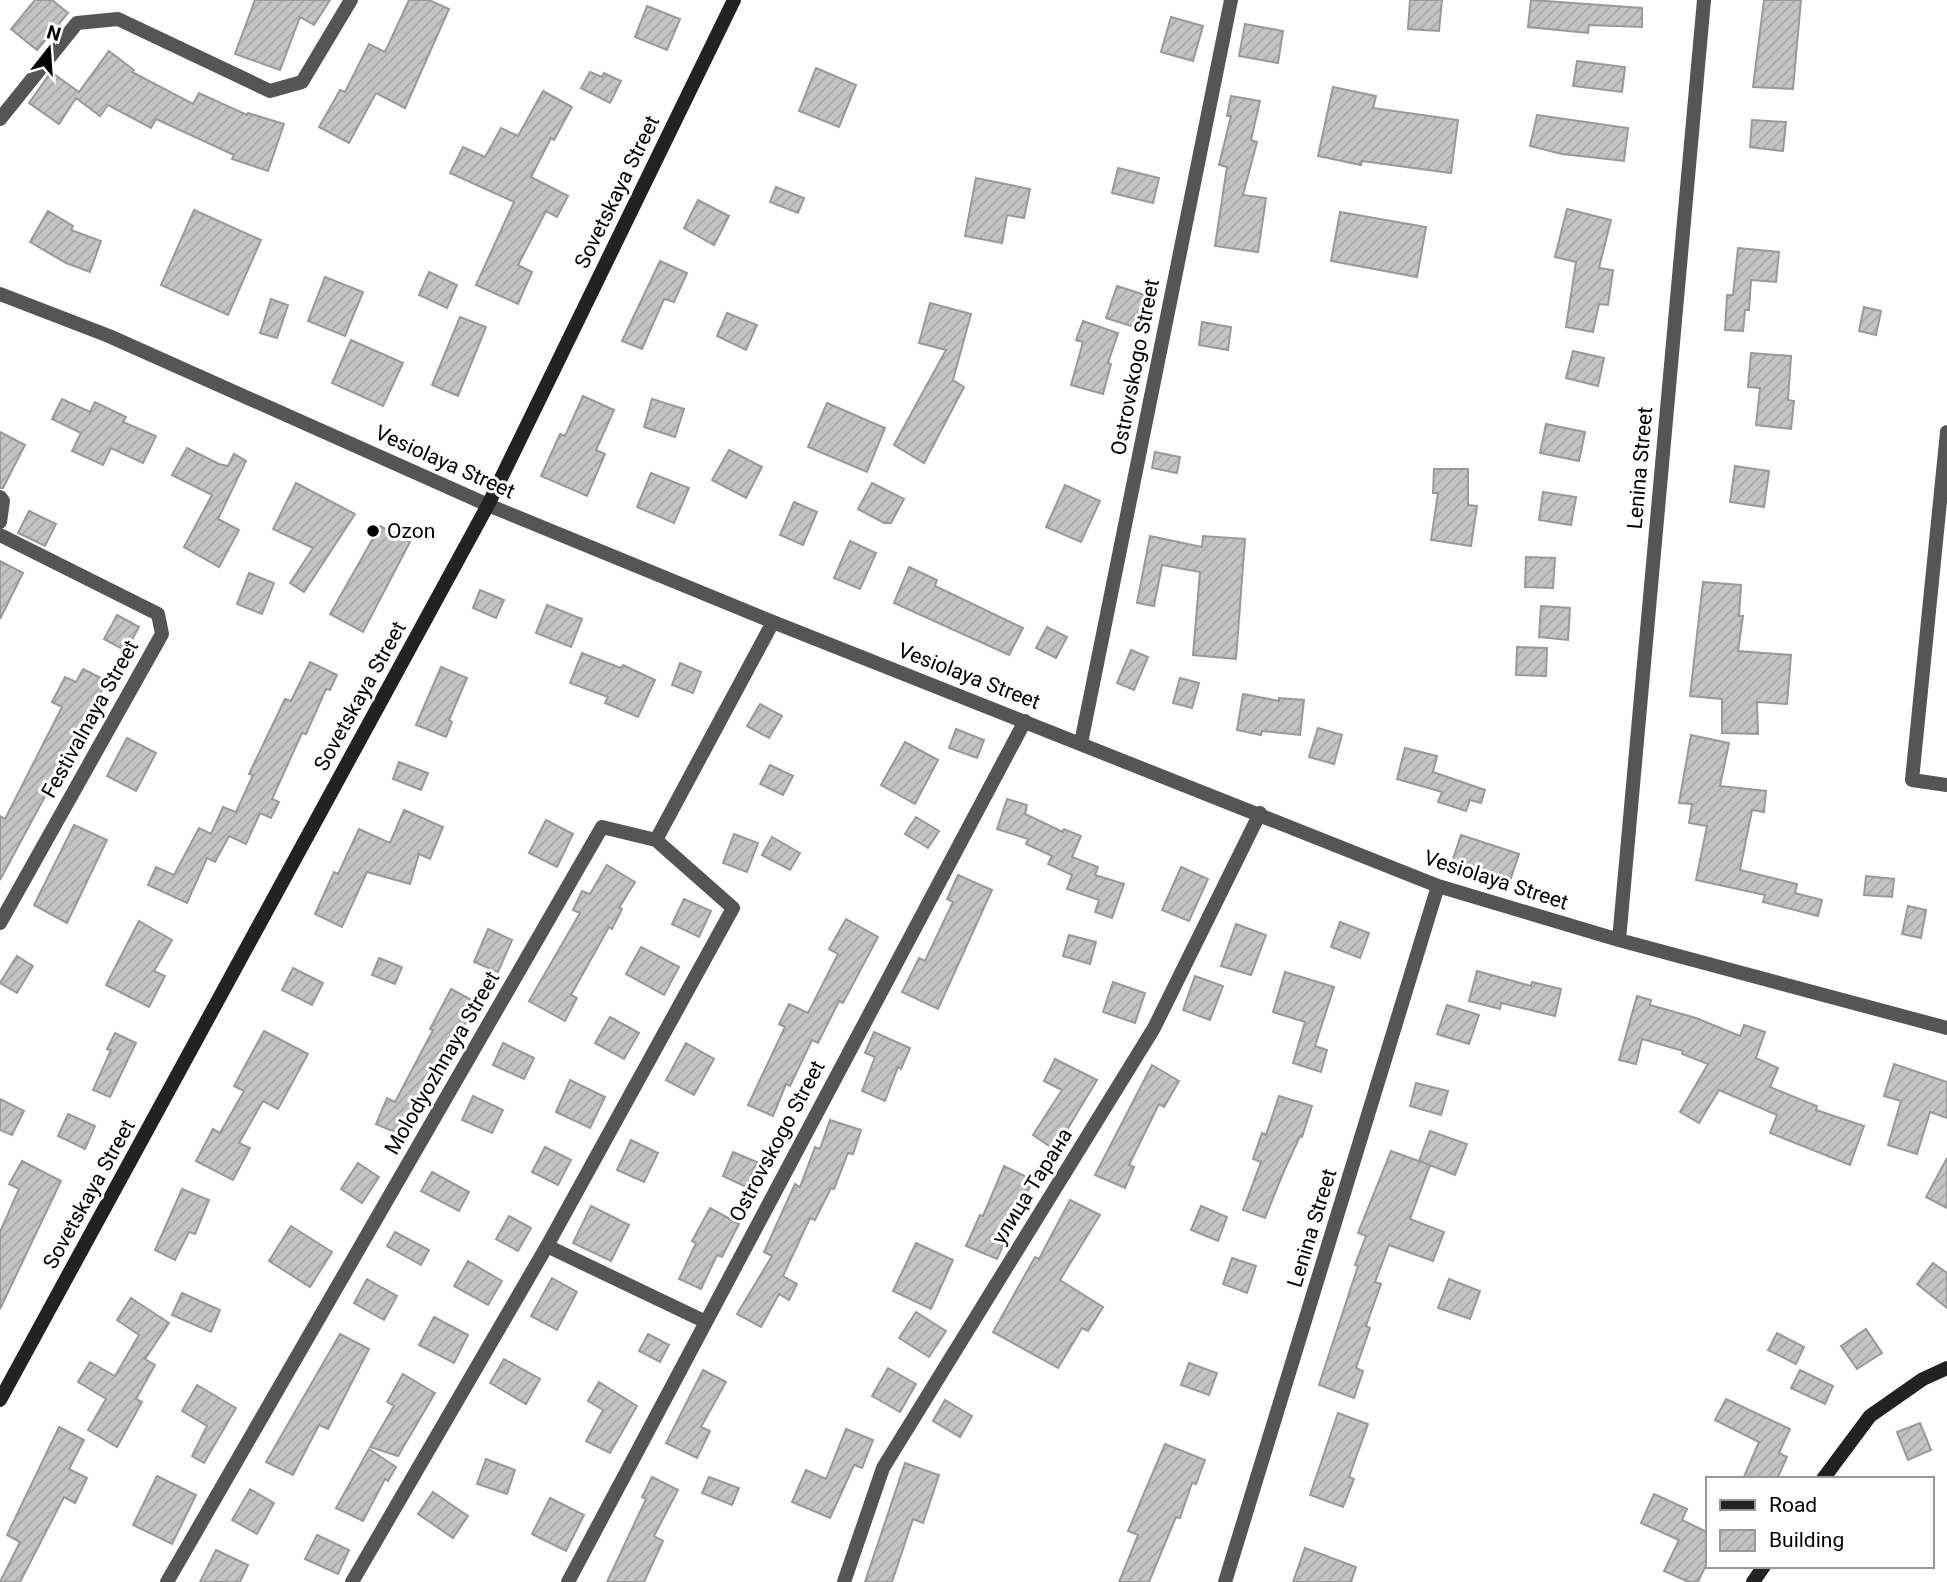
<svg xmlns="http://www.w3.org/2000/svg" width="1947" height="1582" font-family="Roboto,sans-serif">
	<style>
		.building { fill: url(#building-hatch); stroke: #999; stroke-width: 2 }
		.lines { fill: none; stroke-linecap: round; stroke-linejoin: round }
		.minor { stroke: #555; stroke-width: 14 }
		.secondary { stroke: #222; stroke-width: 14 }
		.poi-dot { fill: #000; stroke: #fff; stroke-width: 2.5 }
		.labels { text-anchor: middle; stroke-width: 6; stroke-linejoin: round; paint-order: stroke }
		.street-label { font-size: 21px; fill: #000; stroke: #fff }
		.poi-label { font-size: 21px; fill: #000; stroke: #fff; text-anchor: start }
	</style>
	<defs>
		<pattern id="building-hatch" width="6" height="6" patternUnits="userSpaceOnUse" patternTransform="scale(1.75)"><rect width="6" height="6" fill="#c4c4c4"/><path d="M-1 1l2-2M0 6l6-6M5 7l2-2" fill="none" stroke="#a7a7a7"/></pattern>
	</defs>
	<rect width="100%" height="100%" fill="#fff"/>
	<!-- building -->
	<path class="building" d="M35,0H52L68,13L37,50L11,29Z
		M255,0H330L314,25L300,17L280,70L235,54Z
		M409,0H429L449,9L405,108L376,93L349,143L319,127L340,90L345,92L369,44L385,52Z
		M1410,0H1442L1439,31L1408,29Z
		M1531,0L1642,8V27L1589,25L1588,33L1528,27Z
		M1764,0H1801L1793,89L1753,87Z
		M647,6L680,19L667,50L635,37Z
		M1171,17L1203,26L1193,61L1161,52Z
		M1245,24L1283,31L1278,63L1239,56Z
		M109,51L134,70L132,72L193,104L199,93L247,115L248,113L284,124L268,171L232,159L234,155L156,119L151,128L108,105L100,116L76,98L59,124L29,103L51,72L79,92Z
		M1577,61L1625,67L1622,92L1573,86Z
		M816,68L856,85L839,127L799,111Z
		M590,72L602,77L604,73L621,81L610,103L581,88Z
		M1333,87L1376,96L1373,108L1458,120L1451,173L1362,161L1361,165L1318,156Z
		M543,91L572,107L554,140L551,138L531,177L568,196L557,217L546,211L518,265L532,272L518,304L476,285L514,202L450,173L463,147L485,157L501,128L518,136Z
		M1231,96L1260,101L1251,140L1257,142L1243,195L1266,198L1258,252L1215,246L1227,167L1219,165L1231,116H1227Z
		M1537,115L1628,128L1624,161L1562,154L1530,146Z
		M1752,120L1786,122L1783,151L1750,147Z
		M1118,168L1159,178L1153,203L1112,193Z
		M976,178L1030,189L1024,218L1007,215L1002,243L965,236Z
		M776,187L804,198L798,213L770,202Z
		M698,200L729,216L714,245L684,228Z
		M1567,209L1611,220L1599,268L1613,270L1608,305L1599,304L1593,332L1566,327L1576,262L1555,257Z
		M194,210L261,240L228,315L161,285Z
		M48,211L73,226L71,230L101,241L90,272L66,263L30,242Z
		M1340,212L1426,227L1417,277L1331,261Z
		M1738,248L1779,252L1776,282L1751,280L1749,310H1745L1743,331L1725,330L1727,295H1733Z
		M660,261L687,273L674,302L664,299L642,349L622,341Z
		M429,272L457,285L447,308L419,295Z
		M325,277L363,292L345,336L308,321Z
		M1117,286L1151,297L1141,329L1106,318Z
		M271,299L288,305L277,338L260,333Z
		M930,303L971,314L953,380L964,387L924,463L894,445L946,350L919,343Z
		M1864,307L1881,311L1876,335L1859,331Z
		M727,313L757,325L746,350L717,336Z
		M460,317L486,327L458,396L432,385Z
		M1083,321L1118,333L1108,363L1111,364L1103,394L1071,385L1083,342L1076,340Z
		M1202,322L1231,327L1228,350L1199,345Z
		M351,340L403,363L383,406L332,383Z
		M1573,351L1604,358L1598,386L1566,378Z
		M1751,353L1791,356L1788,400L1794,401L1791,429L1756,425L1760,388L1748,387Z
		M583,396L614,410L596,450L605,454L587,496L541,476L560,434L565,436Z
		M62,399L90,412L95,402L126,417L123,422L156,436L143,463L111,448L103,465L72,451L81,433L52,419Z
		M652,399L684,409L675,437L644,427Z
		M827,403L885,428L867,472L808,447Z
		M1546,424L1585,432L1579,461L1540,453Z
		M0,432L25,445L3,488H0Z
		M187,448L219,464L228,466L234,454L246,461L218,519L239,530L219,567L184,547L212,495L172,475Z
		M729,450L762,467L746,498L712,480Z
		M1155,452L1180,457L1177,473L1152,468Z
		M1735,466L1769,471L1764,507L1730,502Z
		M1434,469H1468V505L1477,506L1471,546L1431,540L1438,493H1433Z
		M651,473L689,488L674,523L637,507Z
		M296,483L355,514L304,592L290,583L313,548L273,529Z
		M872,483L904,499L891,523H884L858,509Z
		M1065,485L1100,501L1081,542L1046,527Z
		M1543,492L1576,497L1571,525L1539,520Z
		M794,502L817,512L803,545L780,535Z
		M29,511L56,524L45,546L18,533Z
		M380,526L410,542L363,632L330,614Z
		M1150,536L1202,547L1203,536L1245,539L1236,659L1193,655L1200,572L1162,565L1154,606L1137,603Z
		M850,541L876,553L860,589L834,578Z
		M1526,557L1555,558L1553,588L1525,587Z
		M0,561L23,573L0,619Z
		M909,567L937,580L935,586L1023,628L1009,655L894,603Z
		M249,573L274,583L262,614L237,604Z
		M1703,582L1741,585L1739,616H1743L1738,651L1791,655L1787,704L1757,702L1758,734L1722,733V699L1690,696Z
		M480,590L504,600L496,618L473,608Z
		M547,605L582,619L571,647L536,633Z
		M1541,606L1570,608L1568,640L1539,637Z
		M117,615L139,627L126,651L104,639Z
		M1047,627L1067,637L1056,658L1036,648Z
		M1517,647L1547,648L1546,676L1516,675Z
		M1131,650L1148,657L1134,690L1117,683Z
		M582,653L621,668L623,665L655,680L638,717L605,703L608,697L570,683Z
		M310,662L337,675L330,690L326,689L306,734L302,733L272,799L279,802L271,818L260,813L246,844L229,836L215,862L207,858L187,903L148,885L156,867L174,875L199,828L211,834L223,807L236,812L253,775L249,774L285,699L291,701Z
		M680,663L701,672L693,693L672,685Z
		M441,667L467,678L449,720L452,722L446,737L416,725Z
		M83,669L107,681L0,880V816L5,819L62,707L52,702L65,677L76,682Z
		M1180,678L1199,683L1192,708L1173,703Z
		M1243,694L1279,701V698L1304,700L1300,735L1262,731L1261,735L1237,730Z
		M760,704L782,716L769,738L747,726Z
		M1318,728L1342,735L1334,764L1309,757Z
		M956,729L984,740L977,758L949,748Z
		M1691,735L1729,743L1720,786L1766,791L1764,812L1752,810L1740,870L1797,884L1795,893L1822,900L1818,916L1763,902L1765,895L1696,880L1707,826L1689,823L1692,804L1679,803Z
		M127,738L156,753L136,791L107,776Z
		M905,742L938,760L915,804L881,785Z
		M1405,748L1437,756L1433,772L1485,790L1481,803L1470,800L1466,811L1438,802L1442,792L1397,779Z
		M399,762L428,773L421,790L393,779Z
		M770,765L793,776L783,795L760,784Z
		M1007,799L1027,805L1025,814L1063,832L1064,829L1081,836L1072,857L1098,867L1095,875L1124,884L1112,918L1095,912L1099,900L1067,889L1072,875L1048,864L1052,856L1026,844L1028,839L997,829Z
		M404,810L443,827L430,859L419,854L410,884L367,872L342,927L315,914L334,872L338,874L359,829L390,843Z
		M916,817L939,831L928,848L905,834Z
		M546,820L573,834L557,867L529,853Z
		M74,825L107,840L67,923L34,905Z
		M734,834L758,843L747,872L723,863Z
		M1461,835L1519,854L1510,881L1452,862Z
		M772,837L800,853L790,870L762,855Z
		M607,865L635,882L619,908L622,909L612,929L609,927L571,995L577,998L565,1021L529,1001L580,913L573,910L582,891L590,894Z
		M1181,867L1208,879L1189,921L1162,910Z
		M958,875L992,890L938,1009L902,992L919,958L925,961L953,902L947,899Z
		M1866,876L1894,879L1892,897L1864,895Z
		M684,899L711,911L699,937L672,924Z
		M1908,906L1926,910L1921,938L1902,934Z
		M846,919L878,937L843,1003L839,1001L818,1043L812,1040L790,1086L786,1084L773,1116L748,1105L785,1027L779,1024L789,1004L808,1013L838,954L829,949Z
		M139,921L172,940L154,971L165,976L149,1007L106,985Z
		M1340,922L1369,933L1360,958L1331,947Z
		M1236,924L1266,935L1251,975L1221,966Z
		M488,929L512,940L498,972L474,962Z
		M1069,935L1096,942L1090,964L1063,956Z
		M641,947L679,967L664,995L626,974Z
		M17,956L33,966L17,993L0,983Z
		M379,958L402,967L395,984L372,975Z
		M293,968L323,983L312,1005L282,990Z
		M1477,971L1531,986L1532,982L1561,989L1555,1016L1501,1003L1500,1009L1469,1001Z
		M1285,972L1334,987L1315,1046L1327,1050L1321,1072L1293,1063L1305,1022L1273,1012Z
		M1195,976L1223,986L1210,1020L1183,1010Z
		M1113,982L1145,993L1135,1023L1103,1012Z
		M451,989L477,1003L430,1087L408,1138L376,1124L387,1098L395,1102L433,1030L430,1029Z
		M1637,996L1651,1000L1650,1005L1696,1018L1740,1036L1744,1025L1765,1032L1756,1058L1778,1068L1770,1087L1817,1106L1816,1110L1864,1126L1850,1165L1770,1133L1777,1115L1719,1090L1699,1123L1680,1112L1708,1064L1682,1054L1683,1051L1642,1039L1636,1064L1619,1060Z
		M1447,1005L1479,1015L1469,1044L1437,1034Z
		M610,1017L639,1033L624,1059L595,1043Z
		M264,1031L308,1054L278,1109L263,1101L239,1143L250,1148L233,1180L196,1161L213,1129L220,1133L244,1091L234,1086Z
		M874,1032L910,1048L901,1069L898,1067L885,1101L862,1091L875,1057L865,1053Z
		M115,1033L136,1043L110,1097L93,1090L111,1050L107,1049Z
		M503,1043L534,1058L524,1079L493,1065Z
		M686,1043L714,1059L694,1095L666,1080Z
		M1055,1059L1097,1080L1055,1150L1033,1135L1062,1090L1044,1081Z
		M1894,1064L1947,1082V1118L1930,1112L1917,1154L1888,1145L1901,1101L1884,1096Z
		M1152,1065L1179,1081L1164,1107L1159,1104L1129,1165L1134,1167L1125,1188L1095,1175Z
		M570,1080L605,1097L590,1128L556,1112Z
		M1416,1083L1448,1091L1441,1115L1410,1106Z
		M473,1096L503,1110L492,1133L462,1120Z
		M1279,1096L1312,1106L1302,1137L1300,1136L1284,1171L1265,1218L1243,1210L1261,1162L1253,1159L1262,1133L1266,1135Z
		M0,1099L24,1111L12,1135L0,1130Z
		M68,1114L95,1126L85,1149L58,1136Z
		M830,1120L861,1130L853,1154L848,1153L834,1189L831,1188L815,1220L810,1218L783,1276L797,1284L789,1300L779,1294L761,1327L737,1314L772,1256L764,1252L795,1184L800,1187L815,1147L820,1149Z
		M1430,1131L1467,1144L1455,1175L1419,1161Z
		M631,1140L658,1153L644,1182L617,1170Z
		M545,1147L571,1160L558,1185L532,1172Z
		M1391,1151L1430,1165L1410,1219L1444,1232L1433,1261L1389,1245L1375,1282L1381,1284L1366,1326L1370,1328L1356,1368L1363,1371L1354,1398L1319,1385L1358,1266L1355,1265L1366,1236L1358,1233Z
		M733,1152L757,1162L746,1187L723,1176Z
		M1947,1158V1208L1926,1197Z
		M22,1161L61,1181L0,1309V1232L19,1189L9,1184Z
		M358,1163L379,1177L362,1203L341,1189Z
		M1004,1166L1033,1180L997,1259L966,1246L980,1215L983,1216Z
		M432,1172L469,1192L459,1211L421,1191Z
		M182,1189L209,1200L195,1234L189,1232L175,1260L155,1250Z
		M1070,1200L1100,1215L1060,1280L1103,1307L1088,1331L1082,1328L1058,1368L993,1332L1035,1257L1039,1259Z
		M591,1206L629,1225L611,1261L573,1243Z
		M1201,1206L1227,1217L1218,1241L1191,1230Z
		M710,1208L739,1224L722,1257L717,1255L701,1289L679,1279L696,1243L692,1241Z
		M509,1216L531,1228L518,1251L496,1239Z
		M291,1226L332,1252L310,1287L269,1261Z
		M395,1232L429,1250L421,1265L387,1246Z
		M916,1243L953,1260L931,1309L893,1291Z
		M1232,1258L1256,1266L1247,1293L1223,1284Z
		M468,1261L502,1281L488,1305L454,1286Z
		M1933,1263L1947,1273V1308L1917,1284Z
		M552,1278L577,1292L557,1330L531,1316Z
		M367,1279L397,1296L384,1320L354,1303Z
		M1449,1279L1480,1291L1470,1319L1438,1308Z
		M182,1293L220,1310L211,1332L172,1315Z
		M131,1298L169,1323L145,1359L155,1365L136,1399L142,1402L117,1447L88,1430L106,1399L78,1382L90,1362L115,1376L139,1335L117,1320Z
		M916,1312L946,1331L929,1357L899,1338Z
		M434,1317L468,1335L454,1363L419,1345Z
		M1866,1329L1882,1353L1857,1369L1841,1346Z
		M1777,1333L1804,1347L1796,1364L1768,1350Z
		M340,1334L369,1349L328,1429L319,1425L293,1475L266,1462Z
		M648,1334L669,1345L660,1362L639,1351Z
		M504,1359L540,1379L526,1404L490,1383Z
		M1189,1363L1217,1373L1209,1395L1181,1385Z
		M888,1368L916,1384L900,1412L872,1396Z
		M703,1370L726,1382L701,1427L710,1431L697,1458L666,1443Z
		M1800,1370L1833,1386L1825,1404L1791,1388Z
		M403,1374L435,1393L398,1456L370,1447L394,1406L387,1402Z
		M599,1382L637,1406L610,1453L586,1441L603,1410L588,1401Z
		M197,1385L236,1408L204,1463L192,1456L207,1426L182,1411Z
		M1726,1399L1790,1429L1779,1453L1787,1457L1777,1479H1743L1759,1442L1715,1420Z
		M945,1400L972,1416L960,1437L933,1421Z
		M1338,1413L1368,1424L1349,1477L1354,1479L1343,1507L1310,1495Z
		M1920,1423L1931,1450L1908,1460L1897,1432Z
		M59,1427L84,1440L69,1469L87,1478L75,1503L64,1497L20,1582H0L20,1542L7,1535Z
		M846,1429L873,1440L862,1468L854,1465L830,1518L792,1502L806,1470L826,1479Z
		M1165,1444L1205,1460L1196,1484L1192,1483L1180,1518L1176,1517L1149,1582H1119L1138,1535L1128,1531Z
		M369,1449L396,1467L388,1481L385,1479L363,1521L336,1508Z
		M486,1459L515,1470L507,1494L477,1484Z
		M905,1463L939,1475L923,1523L913,1519L892,1582H865Z
		M157,1476L196,1495L172,1544L133,1525Z
		M652,1477L678,1490L654,1536L663,1541L644,1582H607L646,1499L642,1497Z
		M709,1477L739,1488L732,1505L702,1493Z
		M250,1489L274,1503L257,1534L232,1520Z
		M433,1492L468,1516L453,1538L418,1514Z
		M1654,1494L1687,1509L1682,1520L1707,1532V1563L1698,1582H1689L1664,1571L1679,1540L1641,1523Z
		M550,1498L584,1515L566,1551L532,1534Z
		M317,1535L349,1550L338,1574L305,1559Z
		M1305,1548L1356,1567L1351,1582H1293Z
		M216,1550L248,1565L240,1582H200Z"/>
	<g class="lines">
		<!-- minor -->
		<path class="minor" d="M0,119L77,23L118,19L270,91L302,82L351,0
			M0,294L109,336L488,505L773,622L1438,886L1619,940L1947,1028
			M1947,432L1912,780L1947,785
			M0,497L3,501L0,522
			M0,535L158,614L162,634L0,923
			M1081,743L1231,0
			M1619,940L1704,0
			M547,1246L706,1322
			M167,1582L602,827L656,840L773,622
			M352,1582L547,1246L733,908L656,840
			M568,1582L1025,721
			M844,1582L883,1468L1154,1028L1260,813
			M1225,1582L1438,886"/>
		<!-- secondary -->
		<path class="secondary" d="M0,1400L488,505L734,0
			M1823,1479L1870,1416L1923,1379L1947,1368
			M1753,1582L1764,1566"/>
	</g>
	<!-- markers -->
	<circle class="poi-dot" cx="373" cy="531" r="7"/>
	<g class="labels">
		<!-- street labels -->
		<g class="street-label">
			<text transform="translate(617 192) rotate(-64)" y="7">Sovetskaya Street</text>
			<text transform="translate(1135 367) rotate(-79)" y="7">Ostrovskogo Street</text>
			<text transform="translate(445 462) rotate(24)" y="7">Vesiolaya Street</text>
			<text transform="translate(1640 468) rotate(-85)" y="7">Lenina Street</text>
			<text transform="translate(969 676) rotate(21)" y="7">Vesiolaya Street</text>
			<text transform="translate(360 696) rotate(-61)" y="7">Sovetskaya Street</text>
			<text transform="translate(90 719) rotate(-61)" y="7">Festivalnaya Street</text>
			<text transform="translate(1496 880) rotate(18)" y="7">Vesiolaya Street</text>
			<text transform="translate(442 1063) rotate(-60)" y="7">Molodyozhnaya Street</text>
			<text transform="translate(777 1141) rotate(-62)" y="7">Ostrovskogo Street</text>
			<text transform="translate(1032 1186) rotate(-58)" y="7">улица Тарана</text>
			<text transform="translate(89 1194) rotate(-61)" y="7">Sovetskaya Street</text>
			<text transform="translate(1312 1228) rotate(-73)" y="7">Lenina Street</text>
		</g>
		<!-- poi labels -->
		<g class="poi-label">
			<text x="387" y="538">Ozon</text>
		</g>
	</g>
	<!-- legend -->
	<rect x="1706" y="1477" width="228" height="91" fill="#ffffff" stroke="#999999" stroke-width="2"/>
	<rect x="1720" y="1500" width="35" height="10" fill="#222222" stroke="#999999" stroke-width="2"/>
	<text x="1769" y="1512" font-size="21" fill="#000000">Road</text>
	<rect x="1720" y="1530" width="35" height="21" fill="url(#building-hatch)" stroke="#999999" stroke-width="2"/>
	<text x="1769" y="1547" font-size="21" fill="#000000">Building</text>
	<!-- north arrow -->
	<g transform="translate(49 49) rotate(17)" stroke="#ffffff" stroke-width="5" paint-order="stroke">
	<path d="M0-5L12 26L0 18L-12 26Z" fill="#000000"/>
	<text y="-10" font-size="19" font-weight="bold" text-anchor="middle" fill="#000000">N</text>
	</g>
</svg>
